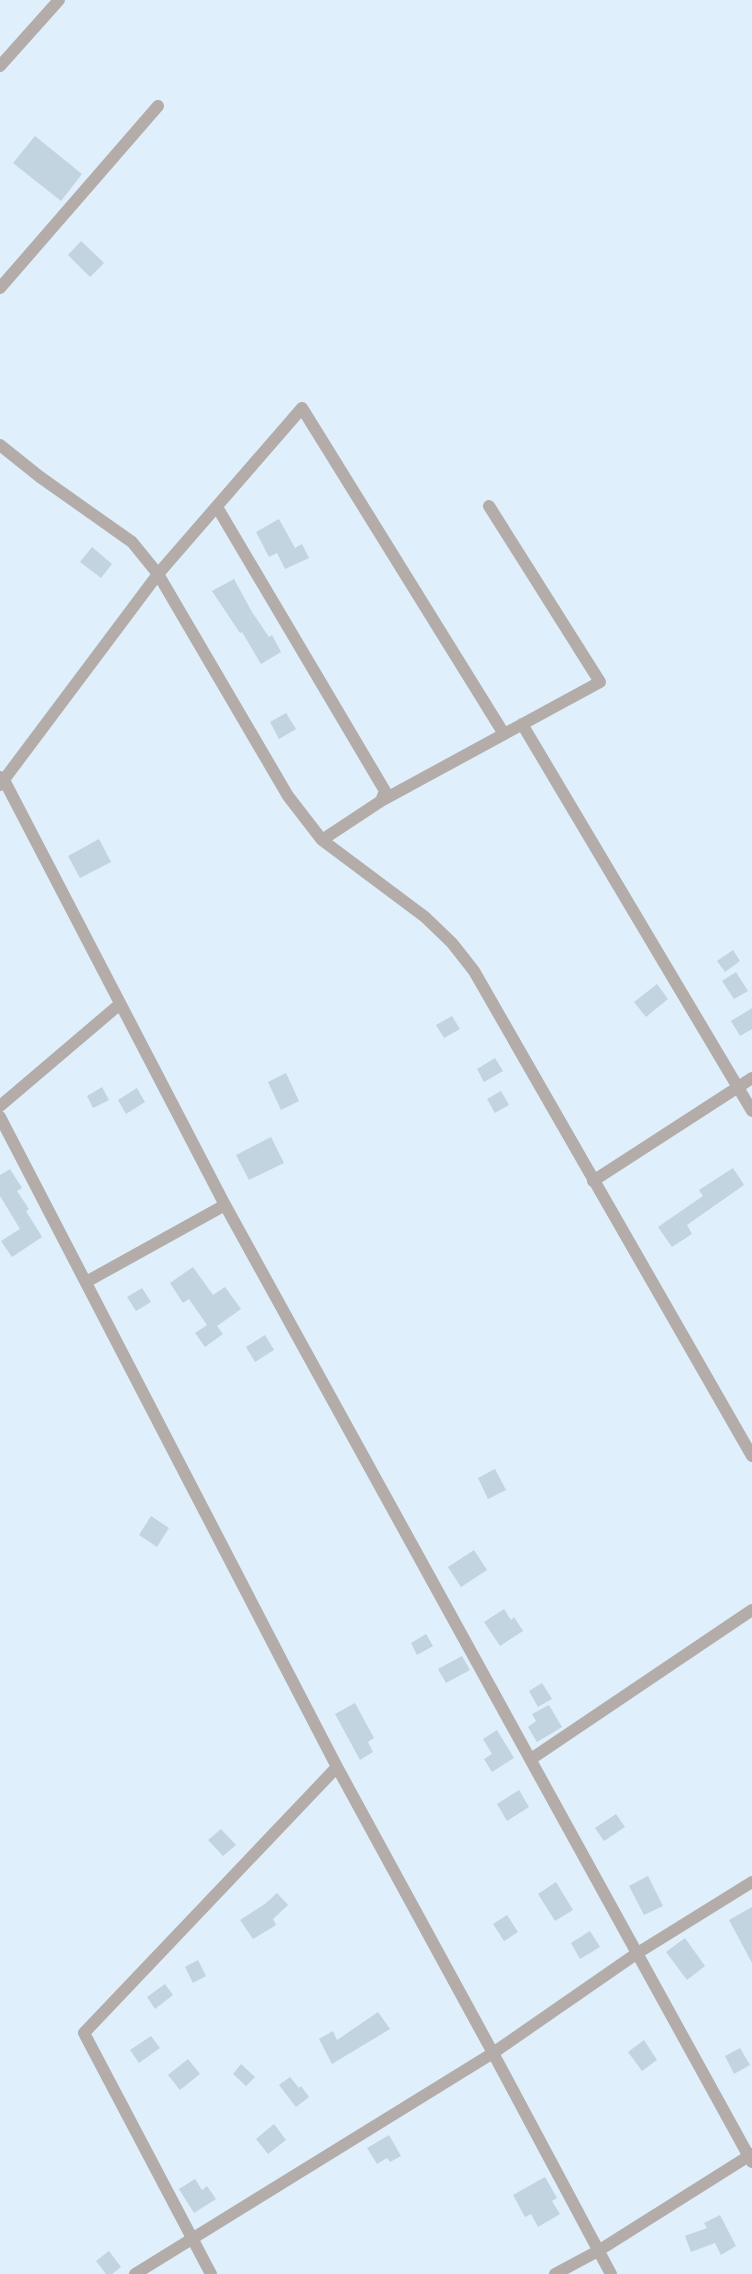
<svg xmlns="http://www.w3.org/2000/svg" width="752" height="2274" font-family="Signika,sans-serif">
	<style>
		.building { fill: #c2d4df }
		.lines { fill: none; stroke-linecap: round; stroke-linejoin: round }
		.street { stroke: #b4aca8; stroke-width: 12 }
	</style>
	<rect width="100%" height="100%" fill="#dff0fc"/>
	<!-- building -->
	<path class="building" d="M35,136L82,174L61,201L13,163Z
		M81,241L104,263L90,277L68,255Z
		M279,519L295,548L302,544L309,558L285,569L277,553L269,557L256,532Z
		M92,547L112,564L101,578L80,562Z
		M234,579L252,612L269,637L272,635L281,652L261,664L242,632L240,633L212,591Z
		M286,713L296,729L279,739L270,722Z
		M99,839L111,862L80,878L68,856Z
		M733,950L740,961L725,972L717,961Z
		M736,972L748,991L734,999L722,981Z
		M657,984L668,999L646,1017L634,1002Z
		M752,1008V1029L740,1036L731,1021Z
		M452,1016L460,1029L444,1038L436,1025Z
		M495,1058L503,1071L484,1082L477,1069Z
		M286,1073L299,1101L281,1110L268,1082Z
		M102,1087L109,1100L93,1108L87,1096Z
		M137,1088L145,1102L126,1114L118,1100Z
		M501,1091L509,1105L495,1113L487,1099Z
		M271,1137L284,1163L249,1180L236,1155Z
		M733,1168L744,1185L687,1225L692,1234L672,1247L658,1227L703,1196L699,1190Z
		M10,1169L22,1188L17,1191L29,1209L26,1211L42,1237L12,1257L1,1241L20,1229L0,1196V1175Z
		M193,1267L213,1295L225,1287L241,1309L217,1326L223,1334L205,1347L195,1333L207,1325L189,1299L183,1303L170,1283Z
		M142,1288L151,1302L136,1311L127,1297Z
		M265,1335L274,1350L255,1362L246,1347Z
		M495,1469L506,1490L488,1499L478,1478Z
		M151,1516L169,1528L157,1547L139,1535Z
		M474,1550L487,1570L461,1587L448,1567Z
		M504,1609L511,1620L514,1617L523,1631L500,1646L484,1622Z
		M426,1634L433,1646L417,1655L411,1643Z
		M462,1656L470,1670L446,1683L438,1669Z
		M542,1683L552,1699L538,1707L529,1691Z
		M355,1703L374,1738L368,1742L373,1752L360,1760L335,1714Z
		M549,1705L562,1727L537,1742L528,1727L536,1721L532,1714Z
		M497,1730L514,1758L492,1772L484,1759L492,1754L483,1739Z
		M519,1790L529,1807L507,1821L497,1804Z
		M616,1814L625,1827L604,1841L595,1828Z
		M221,1829L236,1845L223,1856L208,1840Z
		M648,1876L663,1906L644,1915L629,1886Z
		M556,1882L573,1910L555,1921L538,1894Z
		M277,1893L288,1905L273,1919L276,1925L253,1939L240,1920L265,1904Z
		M752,1907V1963L729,1920Z
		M507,1915L518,1932L504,1941L493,1924Z
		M590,1931L600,1947L580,1959L571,1943Z
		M685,1938L705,1966L687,1980L666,1952Z
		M198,1960L206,1976L193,1983L185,1967Z
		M165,1984L173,1995L155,2009L147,1997Z
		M378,2012L390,2029L332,2064L319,2039L333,2031L337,2040Z
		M151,2036L160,2048L139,2063L130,2050Z
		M644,2040L657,2060L642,2071L628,2052Z
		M740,2048L750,2065L734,2074L725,2056Z
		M188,2059L200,2074L180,2090L168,2075Z
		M241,2064L255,2077L246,2086L233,2074Z
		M290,2077L299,2088L301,2086L309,2097L296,2107L279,2085Z
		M274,2124L286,2140L268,2154L256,2139Z
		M389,2135L401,2156L390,2162L387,2158L377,2164L367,2148Z
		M545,2177L557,2198L552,2201L560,2214L538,2227L531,2214L525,2217L513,2195Z
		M195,2179L202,2190L207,2186L216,2199L194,2213L179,2189Z
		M720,2215L736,2246L721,2255L715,2243L691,2252L685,2236L707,2228L704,2223Z
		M109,2251L121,2267L112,2274H106L96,2261Z"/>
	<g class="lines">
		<!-- street -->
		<path class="street" d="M0,66L59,0
			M0,288L158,106
			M0,445L40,477L132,542L158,574L288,796L322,840L425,917L452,943L474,971L752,1456
			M217,507L385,791L381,801
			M522,724L752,1111
			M0,777L4,780L225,1205L752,2162
			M0,785L158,574L302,408L504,734
			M322,840L381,801L600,682L489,506
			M0,1106L120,1004
			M0,1117L337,1767L493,2053L611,2274
			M593,1181L752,1078
			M86,1282L225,1205
			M531,1759L752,1610
			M135,2274L493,2053L636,1954L752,1882
			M211,2274L84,2033L337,1767
			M555,2274L598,2251L752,2154"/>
	</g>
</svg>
